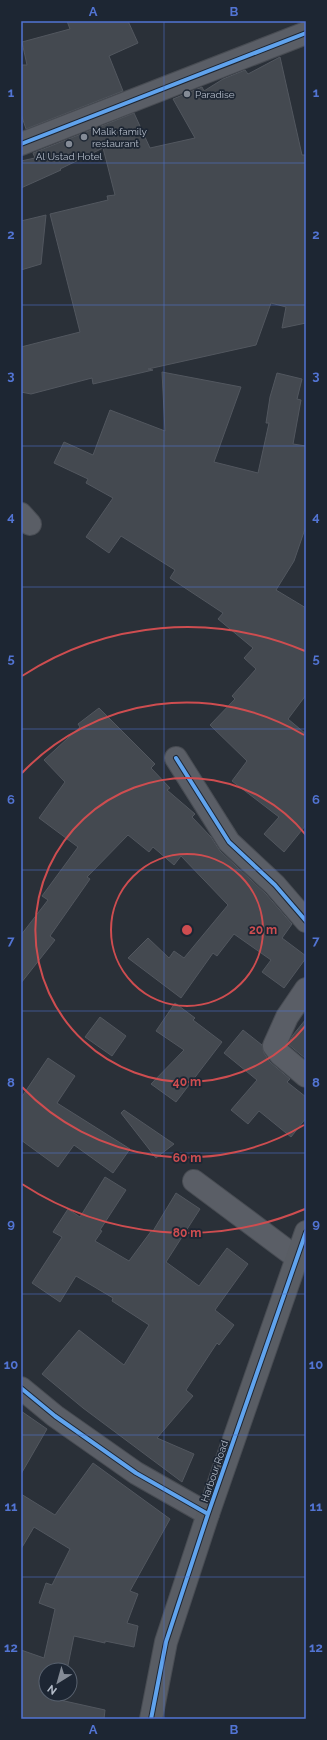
<svg xmlns="http://www.w3.org/2000/svg" width="327" height="1740" font-family="Raleway,sans-serif">
	<style>
		.building { fill: #444950; stroke: #52575f }
		.lines { fill: none; stroke-linecap: round; stroke-linejoin: round }
		.street-casing { stroke: #484c53; stroke-width: 24 }
		.secondary-casing { stroke: #484c53; stroke-width: 24 }
		.street { stroke: #5a5e66; stroke-width: 22 }
		.secondary { stroke: #595d64; stroke-width: 22 }
		.cycleway-casing { stroke: #1d2633; stroke-width: 6 }
		.cycleway { stroke: #60a3ed; stroke-width: 4 }
		.grid { fill: none; stroke: #5274d3; stroke-width: 1; stroke-opacity: 0.55 }
		.ring { fill: none; stroke: #ce4d50; stroke-width: 2 }
		.poi-dot { fill: #848b96; stroke: #1d2633; stroke-width: 1.5 }
		.labels { text-anchor: middle; stroke-width: 3.5; stroke-linejoin: round; paint-order: stroke }
		.poi-label { font-size: 10px; fill: #b4bcc9; stroke: #1d2633; text-anchor: start }
		.street-label { font-size: 10px; fill: #b4bcc9; stroke: #1d2633 }
		.centre { fill: #ce4d50; stroke: #1d2633; stroke-width: 2 }
		.ring-label { font-size: 12px; text-anchor: middle; font-weight: bold; fill: #ce4d50; stroke: #1d2633; stroke-width: 3.5; stroke-linejoin: round; paint-order: stroke }
		.neatline { fill: none; stroke: #5274d3; stroke-width: 1.5 }
		.grid-label { font-size: 13px; text-anchor: middle; font-weight: bold; fill: #5274d3 }
	</style>
	<rect width="100%" height="100%" fill="#2a3038"/>
	<!-- building -->
	<path class="building" d="M67,21H128L138,43L109,56L123,91L26,129L21,114V65H27L22,42L70,29Z
		M280,57L302,155H306V323L282,328L286,307L271,303L256,345L148,369L153,370L93,384L92,378L31,394L21,392V347L80,332L50,214L108,200L107,196L115,195L103,148L60,169L61,170L21,188V161L35,158L33,153L134,113L150,148L195,138L173,99L202,87L204,91L223,79L245,70L248,74Z
		M46,215L41,264L21,270V221Z
		M162,372L241,387L214,462L258,473L269,423H266L270,397L277,373L302,379L297,399L301,400L293,444L306,446V526L294,561L276,590L306,608V695L288,719L306,734V825L284,852L264,834L279,817L232,781L247,761L210,725L235,699L232,696L256,669L244,658L253,648L218,619L223,613L170,578L175,570L121,536L109,553L86,537L113,498L86,483L88,479L54,463L64,442L93,455L110,410L165,431Z
		M99,708L155,764L151,768L170,788L167,790L195,814L192,817L211,837L220,851L266,894L292,924L282,938L306,956V958L284,988L262,972L271,960L234,934L217,956L213,953L181,998L128,958L148,938L169,958L174,951L184,958L228,905L181,856L174,865L153,847L149,852L128,835L87,877L90,879L50,936L55,940L21,983V935L48,900L42,896L78,847L39,818L65,782L44,760L80,727L78,724Z
		M175,1003L195,1018L193,1020L222,1042L176,1102L151,1084L184,1050L156,1031Z
		M100,1017L126,1036L112,1056L85,1037Z
		M306,1019V1059L288,1044L293,1035Z
		M243,1030L262,1045L264,1053L270,1062L290,1079L287,1082L306,1097V1118L291,1137L259,1111L248,1124L231,1110L257,1080L224,1053Z
		M48,1058L75,1076L57,1103L130,1149L113,1173L74,1145L58,1167L21,1140V1098Z
		M124,1110L174,1144L156,1158L121,1113Z
		M105,1177L126,1190L100,1230L102,1231L95,1241L129,1261L152,1230L153,1231L176,1193L200,1209L166,1262L199,1286L227,1248L248,1264L215,1310L234,1325L219,1345L217,1343L186,1390L193,1396L157,1438L194,1454L182,1482L83,1408L42,1374L79,1330L124,1365L149,1325L112,1301L113,1298L76,1276L60,1302L32,1283L62,1237L53,1232L68,1209L80,1217Z
		M21,1411L47,1429L21,1474Z
		M93,1463L170,1519L130,1591L138,1594L127,1623L138,1626L134,1647L105,1641V1643L74,1636L67,1670H46V1694H62L60,1700L105,1710L104,1719H21V1650L44,1658L55,1609L39,1603L46,1583L52,1585L70,1549L34,1527L21,1549V1494L55,1515Z"/>
	<g class="lines">
		<defs>
			<path id="street" d="M21,144L306,33
				M21,514L30,524
				M176,758L229,842L275,885L306,921
				M306,989L287,1017L274,1046L280,1054L306,1076
				M194,1181L297,1258
				M21,1388L55,1416L136,1473L208,1514"/>
			<path id="secondary" d="M151,1719L166,1642L208,1514L306,1232"/>
		</defs>
		<!-- street casing -->
		<use href="#street" class="street-casing"/>
		<!-- secondary casing -->
		<use href="#secondary" class="secondary-casing"/>
		<!-- street -->
		<use href="#street" class="street"/>
		<!-- secondary -->
		<use href="#secondary" class="secondary"/>
		<defs>
			<path id="cycleway" d="M21,144L306,33
				M176,758L229,842L275,885L306,921
				M21,1388L55,1416L136,1473L208,1514
				M151,1719L166,1642L208,1514L306,1232"/>
		</defs>
		<!-- cycleway casing -->
		<use href="#cycleway" class="cycleway-casing"/>
		<!-- cycleway -->
		<use href="#cycleway" class="cycleway"/>
	</g>
	<!-- grid -->
	<path class="grid" d="M164,21V1719M21,163H306M21,305H306M21,446H306M21,587H306M21,729H306M21,870H306M21,1011H306M21,1153H306M21,1294H306M21,1435H306M21,1577H306"/>
	<!-- distance rings -->
	<g class="ring">
		<circle cx="187" cy="930" r="76"/>
		<path d="M306 1025A152 152 0 1 1 306 835"/>
		<path d="M304 1125A228 228 0 0 1 22 1087M22 773A228 228 0 0 1 304 735"/>
		<path d="M305 1209A303 303 0 0 1 22 1184M22 676A303 303 0 0 1 305 651"/>
	</g>
	<!-- markers -->
	<g class="poi-dot">
		<circle cx="187" cy="94" r="4"/>
		<circle cx="84" cy="137" r="4"/>
		<circle cx="69" cy="144" r="4"/>
	</g>
	<g class="labels">
		<!-- poi labels -->
		<g class="poi-label">
			<text x="195" y="98">Paradise</text>
			<text x="92" y="135">Malik family<tspan x="92" dy="12">restaurant</tspan></text>
			<text x="69" y="160" text-anchor="middle">Al Ustad Hotel</text>
		</g>
		<!-- street labels -->
		<g class="street-label">
			<text transform="translate(214 1471) rotate(-71)" y="4">Harbour Road</text>
		</g>
	</g>
	<circle cx="187" cy="930" r="6" class="centre"/>
	<g class="ring-label">
		<text x="263" y="934">20 m</text>
		<text x="187" y="1086">40 m</text>
		<text x="187" y="1162">60 m</text>
		<text x="187" y="1237">80 m</text>
	</g>
	<!-- border -->
	<rect width="327" height="1740" fill="none" stroke="#1d2633" stroke-width="44"/>
	<!-- north arrow -->
	<g transform="translate(58 1682) rotate(217)"><circle r="19" fill="#1d2633" stroke="#59626f"/>
	<path d="M0-3L7 15L0 10L-7 15Z" fill="#848b96"/>
	<text y="-6" font-size="11" font-weight="bold" text-anchor="middle" fill="#b4bcc9">N</text>
	</g>
	<rect x="22" y="22" width="283" height="1696" class="neatline"/>
	<g class="grid-label">
		<text x="93" y="16">A</text>
		<text x="234" y="16">B</text>
		<text x="11" y="97">1</text>
		<text x="316" y="97">1</text>
		<text x="11" y="239">2</text>
		<text x="316" y="239">2</text>
		<text x="11" y="380">3</text>
		<text x="316" y="380">3</text>
		<text x="11" y="521">4</text>
		<text x="316" y="521">4</text>
		<text x="11" y="663">5</text>
		<text x="316" y="663">5</text>
		<text x="11" y="804">6</text>
		<text x="316" y="804">6</text>
		<text x="11" y="945">7</text>
		<text x="316" y="945">7</text>
		<text x="11" y="1087">8</text>
		<text x="316" y="1087">8</text>
		<text x="11" y="1228">9</text>
		<text x="316" y="1228">9</text>
		<text x="11" y="1369">10</text>
		<text x="316" y="1369">10</text>
		<text x="11" y="1511">11</text>
		<text x="316" y="1511">11</text>
		<text x="11" y="1652">12</text>
		<text x="316" y="1652">12</text>
		<text x="93" y="1734">A</text>
		<text x="234" y="1734">B</text>
	</g>
</svg>
